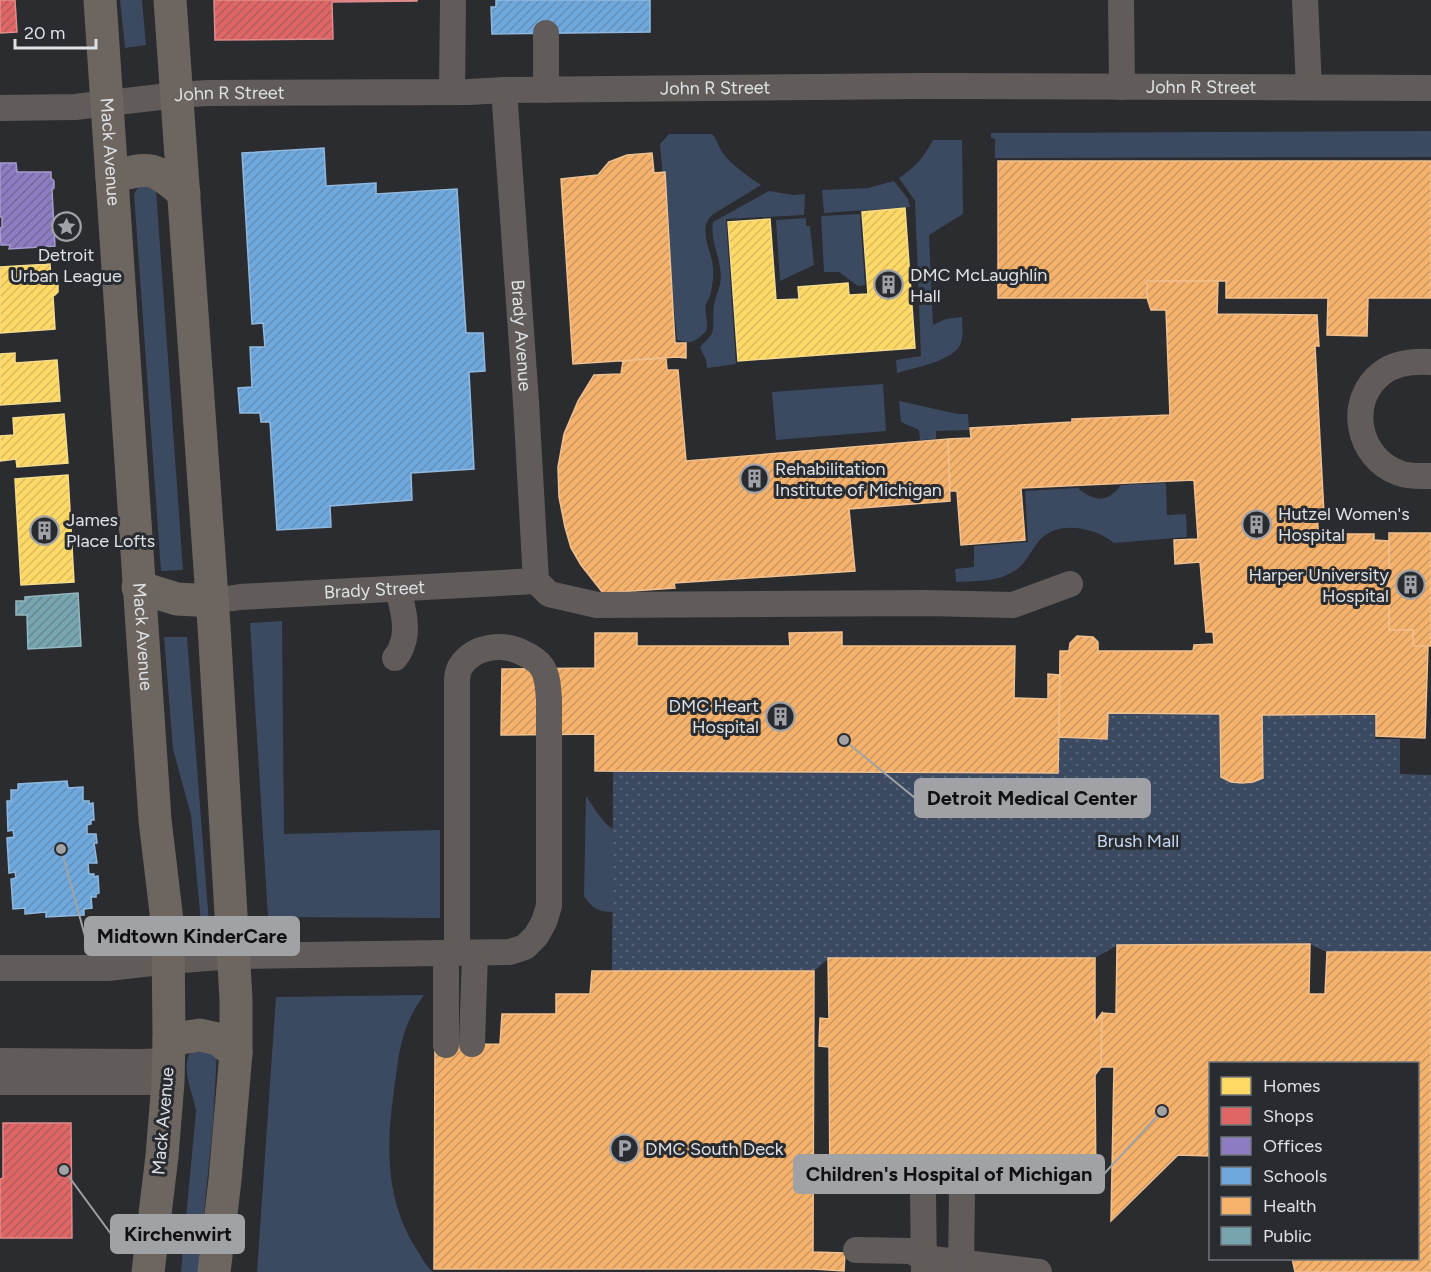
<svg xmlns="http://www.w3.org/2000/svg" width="1431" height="1272" font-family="Figtree,sans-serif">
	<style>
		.grass { fill: #3b4a61 }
		.park { fill: url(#park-dots) }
		.homes { fill: url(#homes-hatch); stroke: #f5dc8c; stroke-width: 1.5 }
		.shops { fill: url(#shops-hatch); stroke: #e08b8c; stroke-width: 1.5 }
		.offices { fill: url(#offices-hatch); stroke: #a69bcd; stroke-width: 1.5 }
		.schools { fill: url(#schools-hatch); stroke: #91b9df; stroke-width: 1.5 }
		.health { fill: url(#health-hatch); stroke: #efc090; stroke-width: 1.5 }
		.public { fill: url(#public-hatch); stroke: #96b7bf; stroke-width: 1.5 }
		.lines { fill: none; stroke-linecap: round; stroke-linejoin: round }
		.minor { stroke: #615c59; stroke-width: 26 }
		.major { stroke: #6d6560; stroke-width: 33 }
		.labels { text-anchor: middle; stroke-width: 6; stroke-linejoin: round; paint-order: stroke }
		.street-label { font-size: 18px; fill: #dfe2e5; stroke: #282c31 }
		.poi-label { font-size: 18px; fill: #dfe2e5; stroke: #282c31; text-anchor: start }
		.park-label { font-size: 18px; fill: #c7d8f3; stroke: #282c31 }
		.leader { fill: none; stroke: #a0a2a5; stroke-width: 2 }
		.callout-dot { fill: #a0a2a5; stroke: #282c31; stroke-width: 2 }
		.callout { fill: #a0a2a5; stroke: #a0a2a5; stroke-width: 2 }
		.callout-label { font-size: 20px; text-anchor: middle; font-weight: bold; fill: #111 }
	</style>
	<defs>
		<pattern id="park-dots" width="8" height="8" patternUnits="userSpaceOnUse" patternTransform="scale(1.5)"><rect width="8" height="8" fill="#3b4a61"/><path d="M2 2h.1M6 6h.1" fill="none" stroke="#576478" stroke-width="1.8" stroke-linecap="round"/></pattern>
		<pattern id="homes-hatch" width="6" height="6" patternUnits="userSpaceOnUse" patternTransform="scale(1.5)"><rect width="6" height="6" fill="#ffd966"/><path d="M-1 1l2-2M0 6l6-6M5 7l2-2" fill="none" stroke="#d9bb5f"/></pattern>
		<pattern id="shops-hatch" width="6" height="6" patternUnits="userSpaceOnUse" patternTransform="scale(1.5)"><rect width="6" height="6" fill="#e06666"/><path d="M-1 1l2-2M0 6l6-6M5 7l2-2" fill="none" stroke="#b15c5c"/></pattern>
		<pattern id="offices-hatch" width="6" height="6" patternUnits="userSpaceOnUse" patternTransform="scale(1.5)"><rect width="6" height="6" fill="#8e7cc3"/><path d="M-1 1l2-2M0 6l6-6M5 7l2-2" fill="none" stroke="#746897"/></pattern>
		<pattern id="schools-hatch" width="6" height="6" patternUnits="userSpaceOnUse" patternTransform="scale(1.5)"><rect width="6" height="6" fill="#6fa8dc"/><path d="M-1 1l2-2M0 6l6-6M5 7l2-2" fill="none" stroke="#648fb6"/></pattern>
		<pattern id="health-hatch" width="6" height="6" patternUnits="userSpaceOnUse" patternTransform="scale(1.5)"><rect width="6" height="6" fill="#f6b26b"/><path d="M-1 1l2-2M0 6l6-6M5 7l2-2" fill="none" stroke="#c99662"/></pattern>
		<pattern id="public-hatch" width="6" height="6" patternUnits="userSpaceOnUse" patternTransform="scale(1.5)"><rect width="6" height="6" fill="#76a5af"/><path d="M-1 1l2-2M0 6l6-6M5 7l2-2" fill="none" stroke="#67888f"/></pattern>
	</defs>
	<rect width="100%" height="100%" fill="#2a2c2f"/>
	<!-- grass -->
	<path class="grass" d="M120,0H142L146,45L125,48Z
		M1431,131V157L995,158V139L991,138V133Z
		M669,134H712C717,140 718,145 722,152C731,165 748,176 761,185L712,215C697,230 712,250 713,268C714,276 712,288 710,296C709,299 707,301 706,304C704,312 708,320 707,328C706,332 704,333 702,335C693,344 688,343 677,340L660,144Z
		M933,140H962L963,214L929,235L933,325L946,319L962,317C962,325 964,337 960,345C953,361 913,368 897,373L896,360L921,356L915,201L899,178C918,165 922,159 933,140Z
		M894,181L908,199L910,207L824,213L822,190L868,188Z
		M143,184L156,190L183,570L161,571L134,194L139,186Z
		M769,191L793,195L805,194L804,215L726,219L736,364L707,368L706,360L700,347C704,342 709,339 712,333C715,324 712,314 714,305C717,291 723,284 720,268C718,253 710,237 713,222Z
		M860,214L865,285L858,286L839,272H824L821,216Z
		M806,218V226H810L814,265L780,281L776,220Z
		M883,384L886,431L776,440L772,392Z
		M899,401L958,414H968L969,430L936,431V439L920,440L919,430L901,422Z
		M1166,483L1167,515L1186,514L1187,537L1114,543C1095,527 1056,519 1038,542C1029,554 1025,566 1011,573C995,582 974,581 956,582L955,569L974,567V546L1028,542L1025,491L1078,488C1094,502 1108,503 1121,485Z
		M282,621L284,834L440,830V918L268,917L250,623Z
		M164,637H187L209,923H201L191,815L173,749Z
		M586,796L598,814L607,825L623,835L618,911C601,913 594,911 584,896Z
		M424,995C401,1026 399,1053 394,1090C386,1146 385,1200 417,1250C422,1258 426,1266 433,1272H257L276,997Z
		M192,1049L217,1053L213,1123L198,1272H181L196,1111C193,1091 179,1068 192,1049Z"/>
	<!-- park -->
	<path class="park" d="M1108,713L1220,714L1221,777C1238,785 1246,784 1263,778L1262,715L1376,714L1375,739H1400V774L1431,775V952H1327L1309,944L1118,945L1095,958H829L814,971H612L613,771L1058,773L1059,737L1107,739Z"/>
	<!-- homes -->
	<path class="homes" d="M905,208L915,348L738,361L728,222L770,219L776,300L799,299L798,287L848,283L849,295L868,294L862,212Z
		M50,264L51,279H54L58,283V292L55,295L53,296L55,329L0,333V267Z
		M15,353V363L57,360L60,401L0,405V354Z
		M64,414L68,463L17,467L16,459L0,461V436L14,435L13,418Z
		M68,475L74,582L21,585L15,479Z"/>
	<!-- shops -->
	<path class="shops" d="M0,0H15L17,32L0,33Z
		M214,0H417V1L332,2L333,39L215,40Z
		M3,1123H71L72,1238H0V1179L3,1178Z"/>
	<!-- offices -->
	<path class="offices" d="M0,163H16L17,172H51V178L54,181V188L52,190L55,246L9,249L10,245H1L0,228L2,227V217H0Z"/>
	<!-- schools -->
	<path class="schools" d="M496,0H650V32L492,34L491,7H496Z
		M324,148L326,186L376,183V194L457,189L466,333H483L485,371L469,372L474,469L411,473L412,500L330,506L331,527L277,530L270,422H261L260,413H240L238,388L252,387L250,347H265L263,323L252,324L242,153Z
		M67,781L68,788L83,787V801H89V804L93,803L94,820H91V824L87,825V834H96L97,843H94L97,863H88L89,874H94V877L98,876L99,893L96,894V897H91L92,908L84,909V915L46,917V912L25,914V908L13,909L11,879L16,878L15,872L9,873L7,838L14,837L13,830L8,831L7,801H11V790H18V784Z"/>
	<!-- health -->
	<path class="health" d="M652,153L654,173L665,172L675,343H686V358L677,357L573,364L561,179L598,175L609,162L627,155Z
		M998,161H1431V298H1368L1367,336L1327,335L1328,298H1226V281H1147V298H998Z
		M1147,281H1218L1217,314L1317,315L1319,346H1315L1324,514L1317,515L1319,540L1326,539L1339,543V534H1374V540L1389,541V630H1413V646H1428L1425,738L1376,736V714L1262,715L1263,778L1253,782L1242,783L1231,782L1221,777L1220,714L1108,713L1107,739L1059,737L1060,651H1069L1070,643L1077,636L1093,637L1098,642V651H1193L1194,645L1214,644L1213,632H1206L1200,562L1175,564L1174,540L1198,539L1194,480L1021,488L1025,540L961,545L957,491H950L948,439L971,438L970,428L1072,422V419L1170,415L1166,310H1151L1147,298Z
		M666,358L667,370H678L686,461L948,439L950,501L849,509L855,571L674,583L675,588L603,593L581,565L571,548L565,527L559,497L558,467L564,434L578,401L594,375L621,374L623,361Z
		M1389,533H1431V646H1413V630H1389Z
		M842,632V646H1015L1014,698L1048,699V674L1060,675L1058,773L595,771V734L501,735L502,669L595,668V633H637V646H790L789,633Z
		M1310,944L1309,994H1325L1327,952H1431V1272H1295L1292,1258H1418V1064H1210V1156L1178,1155L1111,1221L1114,1067H1101L1102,1013L1116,1014L1117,945Z
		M828,958H1095V1022L1102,1013L1101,1067L1095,1075L1096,1189L830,1191L829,1047L819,1046L820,1018L829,1019Z
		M592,971H814L813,1252L845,1253L844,1271L813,1269H434L435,1045L500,1044L502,1014H556V994H590Z"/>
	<!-- public -->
	<path class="public" d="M78,593L81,646L28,649L27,615H16V601H25V597Z"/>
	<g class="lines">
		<!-- minor -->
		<g class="minor">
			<path d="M1121,0L1122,87"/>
			<path d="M1305,0L1309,87"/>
			<path id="s1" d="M504,90L526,402L536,581"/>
			<path d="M546,90V33"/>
			<path d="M452,92L453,0"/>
			<path id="s2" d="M0,108L75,107L177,95L208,93L469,92L504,90L924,86L1431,88"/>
			<path d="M1431,362C1414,361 1396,362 1382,373C1346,400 1357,458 1399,473C1409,477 1421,476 1431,476"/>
			<path d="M536,581L549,594L597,605L925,603L1013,605L1070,584"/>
			<path id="s3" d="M213,601L240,597L536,581"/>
			<path d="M395,658C398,654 401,650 402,645C409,629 402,605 398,589"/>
			<path d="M0,968H108L169,961L234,956L510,952L525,947L536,936L544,922L549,906V699C548,689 548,676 542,667C538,661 530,656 523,653C503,642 473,646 460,667C458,671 457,677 457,681V953"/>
			<path d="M472,1044L475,953"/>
			<path d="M446,1045V953"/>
			<path d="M0,1061L140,1062L168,1061"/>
			<path d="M0,1082H168"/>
			<path d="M923,1191L924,1272"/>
			<path d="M856,1250L911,1251L924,1258L1039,1272"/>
			<path d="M961,1272L962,1190"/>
		</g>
		<!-- major -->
		<g class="major">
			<path id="s4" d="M100,0L155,820L168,929L169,1040L168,1082L162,1156L148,1272"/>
			<path d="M170,0L214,626L236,999V1053L225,1180L214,1272"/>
			<path d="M112,177C151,166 154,167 184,193"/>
			<path d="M138,587L177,599L213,601"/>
			<path d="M169,1040L200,1035L218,1039L236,1053"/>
		</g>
	</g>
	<!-- icons -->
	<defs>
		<symbol id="sight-ring" viewBox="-11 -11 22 22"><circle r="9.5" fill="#282c31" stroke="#a0a2a5" stroke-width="1.5"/><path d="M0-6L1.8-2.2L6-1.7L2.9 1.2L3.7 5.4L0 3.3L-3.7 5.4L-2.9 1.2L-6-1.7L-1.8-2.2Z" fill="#a0a2a5"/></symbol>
		<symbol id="building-ring" viewBox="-11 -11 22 22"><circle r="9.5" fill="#282c31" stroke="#a0a2a5" stroke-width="1.5"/><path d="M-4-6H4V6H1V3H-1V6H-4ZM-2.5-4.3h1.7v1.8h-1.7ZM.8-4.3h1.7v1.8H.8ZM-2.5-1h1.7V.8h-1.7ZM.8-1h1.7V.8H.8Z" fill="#a0a2a5"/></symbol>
		<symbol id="parking-ring" viewBox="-11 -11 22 22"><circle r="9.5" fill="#282c31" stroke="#a0a2a5" stroke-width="1.5"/><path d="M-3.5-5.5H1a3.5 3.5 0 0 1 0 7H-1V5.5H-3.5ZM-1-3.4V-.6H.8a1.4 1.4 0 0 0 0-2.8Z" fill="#a0a2a5"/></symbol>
	</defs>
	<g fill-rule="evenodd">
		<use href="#sight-ring" x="50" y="210" width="33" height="33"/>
		<use href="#building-ring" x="872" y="268" width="33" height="33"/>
		<use href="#building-ring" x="738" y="462" width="33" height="33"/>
		<use href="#building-ring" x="1240" y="508" width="33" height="33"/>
		<use href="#building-ring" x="28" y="514" width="33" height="33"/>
		<use href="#building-ring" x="1394" y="568" width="33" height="33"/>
		<use href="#building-ring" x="764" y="700" width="33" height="33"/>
		<use href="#parking-ring" x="608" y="1132" width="33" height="33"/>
	</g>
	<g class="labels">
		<!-- street labels -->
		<g class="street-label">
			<text dy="6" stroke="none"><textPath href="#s2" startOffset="1202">John R Street</textPath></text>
			<text dy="6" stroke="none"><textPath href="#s2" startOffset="716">John R Street</textPath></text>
			<text dy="6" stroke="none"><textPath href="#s2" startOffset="230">John R Street</textPath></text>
			<text dy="6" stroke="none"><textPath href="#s4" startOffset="152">Mack Avenue</textPath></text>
			<text dy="6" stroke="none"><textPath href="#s1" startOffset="246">Brady Avenue</textPath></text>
			<text dy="6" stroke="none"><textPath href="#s3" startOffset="162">Brady Street</textPath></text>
			<text dy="6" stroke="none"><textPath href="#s4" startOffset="638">Mack Avenue</textPath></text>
			<text transform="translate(163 1121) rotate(-85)" y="6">Mack Avenue</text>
		</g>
		<!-- poi labels -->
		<g class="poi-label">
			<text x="66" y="261" text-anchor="middle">Detroit<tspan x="66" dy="21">Urban League</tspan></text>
			<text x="910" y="281">DMC McLaughlin<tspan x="910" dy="21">Hall</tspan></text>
			<text x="775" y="475">Rehabilitation<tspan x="775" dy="21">Institute of Michigan</tspan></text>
			<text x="1278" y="520">Hutzel Women's<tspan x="1278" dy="21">Hospital</tspan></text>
			<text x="66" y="526">James<tspan x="66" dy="21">Place Lofts</tspan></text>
			<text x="1389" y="581" text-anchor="end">Harper University<tspan x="1389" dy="21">Hospital</tspan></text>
			<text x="759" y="712" text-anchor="end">DMC Heart<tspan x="759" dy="21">Hospital</tspan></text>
			<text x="645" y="1155">DMC South Deck</text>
		</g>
		<!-- park labels -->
		<g class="park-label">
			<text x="1138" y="847">Brush Mall</text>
		</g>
	</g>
	<!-- callouts -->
	<path class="leader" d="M844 740L915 798M61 849L85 936M1162 1111L1104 1174M64 1170L111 1234"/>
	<g class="callout-dot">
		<circle cx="844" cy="740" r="6"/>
		<circle cx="61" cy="849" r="6"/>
		<circle cx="1162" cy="1111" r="6"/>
		<circle cx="64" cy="1170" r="6"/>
	</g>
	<g class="callout">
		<rect x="915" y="779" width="235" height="38" rx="6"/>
		<rect x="85" y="917" width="214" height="38" rx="6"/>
		<rect x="794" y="1155" width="310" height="38" rx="6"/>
		<rect x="111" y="1215" width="133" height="38" rx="6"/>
	</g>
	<g class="callout-label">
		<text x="1032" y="805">Detroit Medical Center</text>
		<text x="192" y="943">Midtown KinderCare</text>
		<text x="949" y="1181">Children's Hospital of Michigan</text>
		<text x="178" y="1241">Kirchenwirt</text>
	</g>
	<!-- legend -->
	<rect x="1209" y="1062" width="210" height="198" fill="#282c31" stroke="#717579" stroke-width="1.5"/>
	<rect x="1221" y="1077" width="30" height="18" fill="#ffd966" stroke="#717579" stroke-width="1.5"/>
	<text x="1263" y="1092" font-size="18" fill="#dfe2e5">Homes</text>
	<rect x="1221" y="1107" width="30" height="18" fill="#e06666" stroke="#717579" stroke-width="1.5"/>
	<text x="1263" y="1122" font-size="18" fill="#dfe2e5">Shops</text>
	<rect x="1221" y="1137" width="30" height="18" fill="#8e7cc3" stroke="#717579" stroke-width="1.5"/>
	<text x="1263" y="1152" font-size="18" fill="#dfe2e5">Offices</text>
	<rect x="1221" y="1167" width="30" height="18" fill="#6fa8dc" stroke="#717579" stroke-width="1.5"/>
	<text x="1263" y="1182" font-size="18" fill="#dfe2e5">Schools</text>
	<rect x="1221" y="1197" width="30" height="18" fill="#f6b26b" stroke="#717579" stroke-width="1.5"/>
	<text x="1263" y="1212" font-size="18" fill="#dfe2e5">Health</text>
	<rect x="1221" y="1227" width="30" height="18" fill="#76a5af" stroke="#717579" stroke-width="1.5"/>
	<text x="1263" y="1242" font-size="18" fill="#dfe2e5">Public</text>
	<!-- scale -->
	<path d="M15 39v9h81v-9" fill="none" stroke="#dfe2e5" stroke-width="3"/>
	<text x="24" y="39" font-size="18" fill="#dfe2e5" stroke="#282c31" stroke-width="4.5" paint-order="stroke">20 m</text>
</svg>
